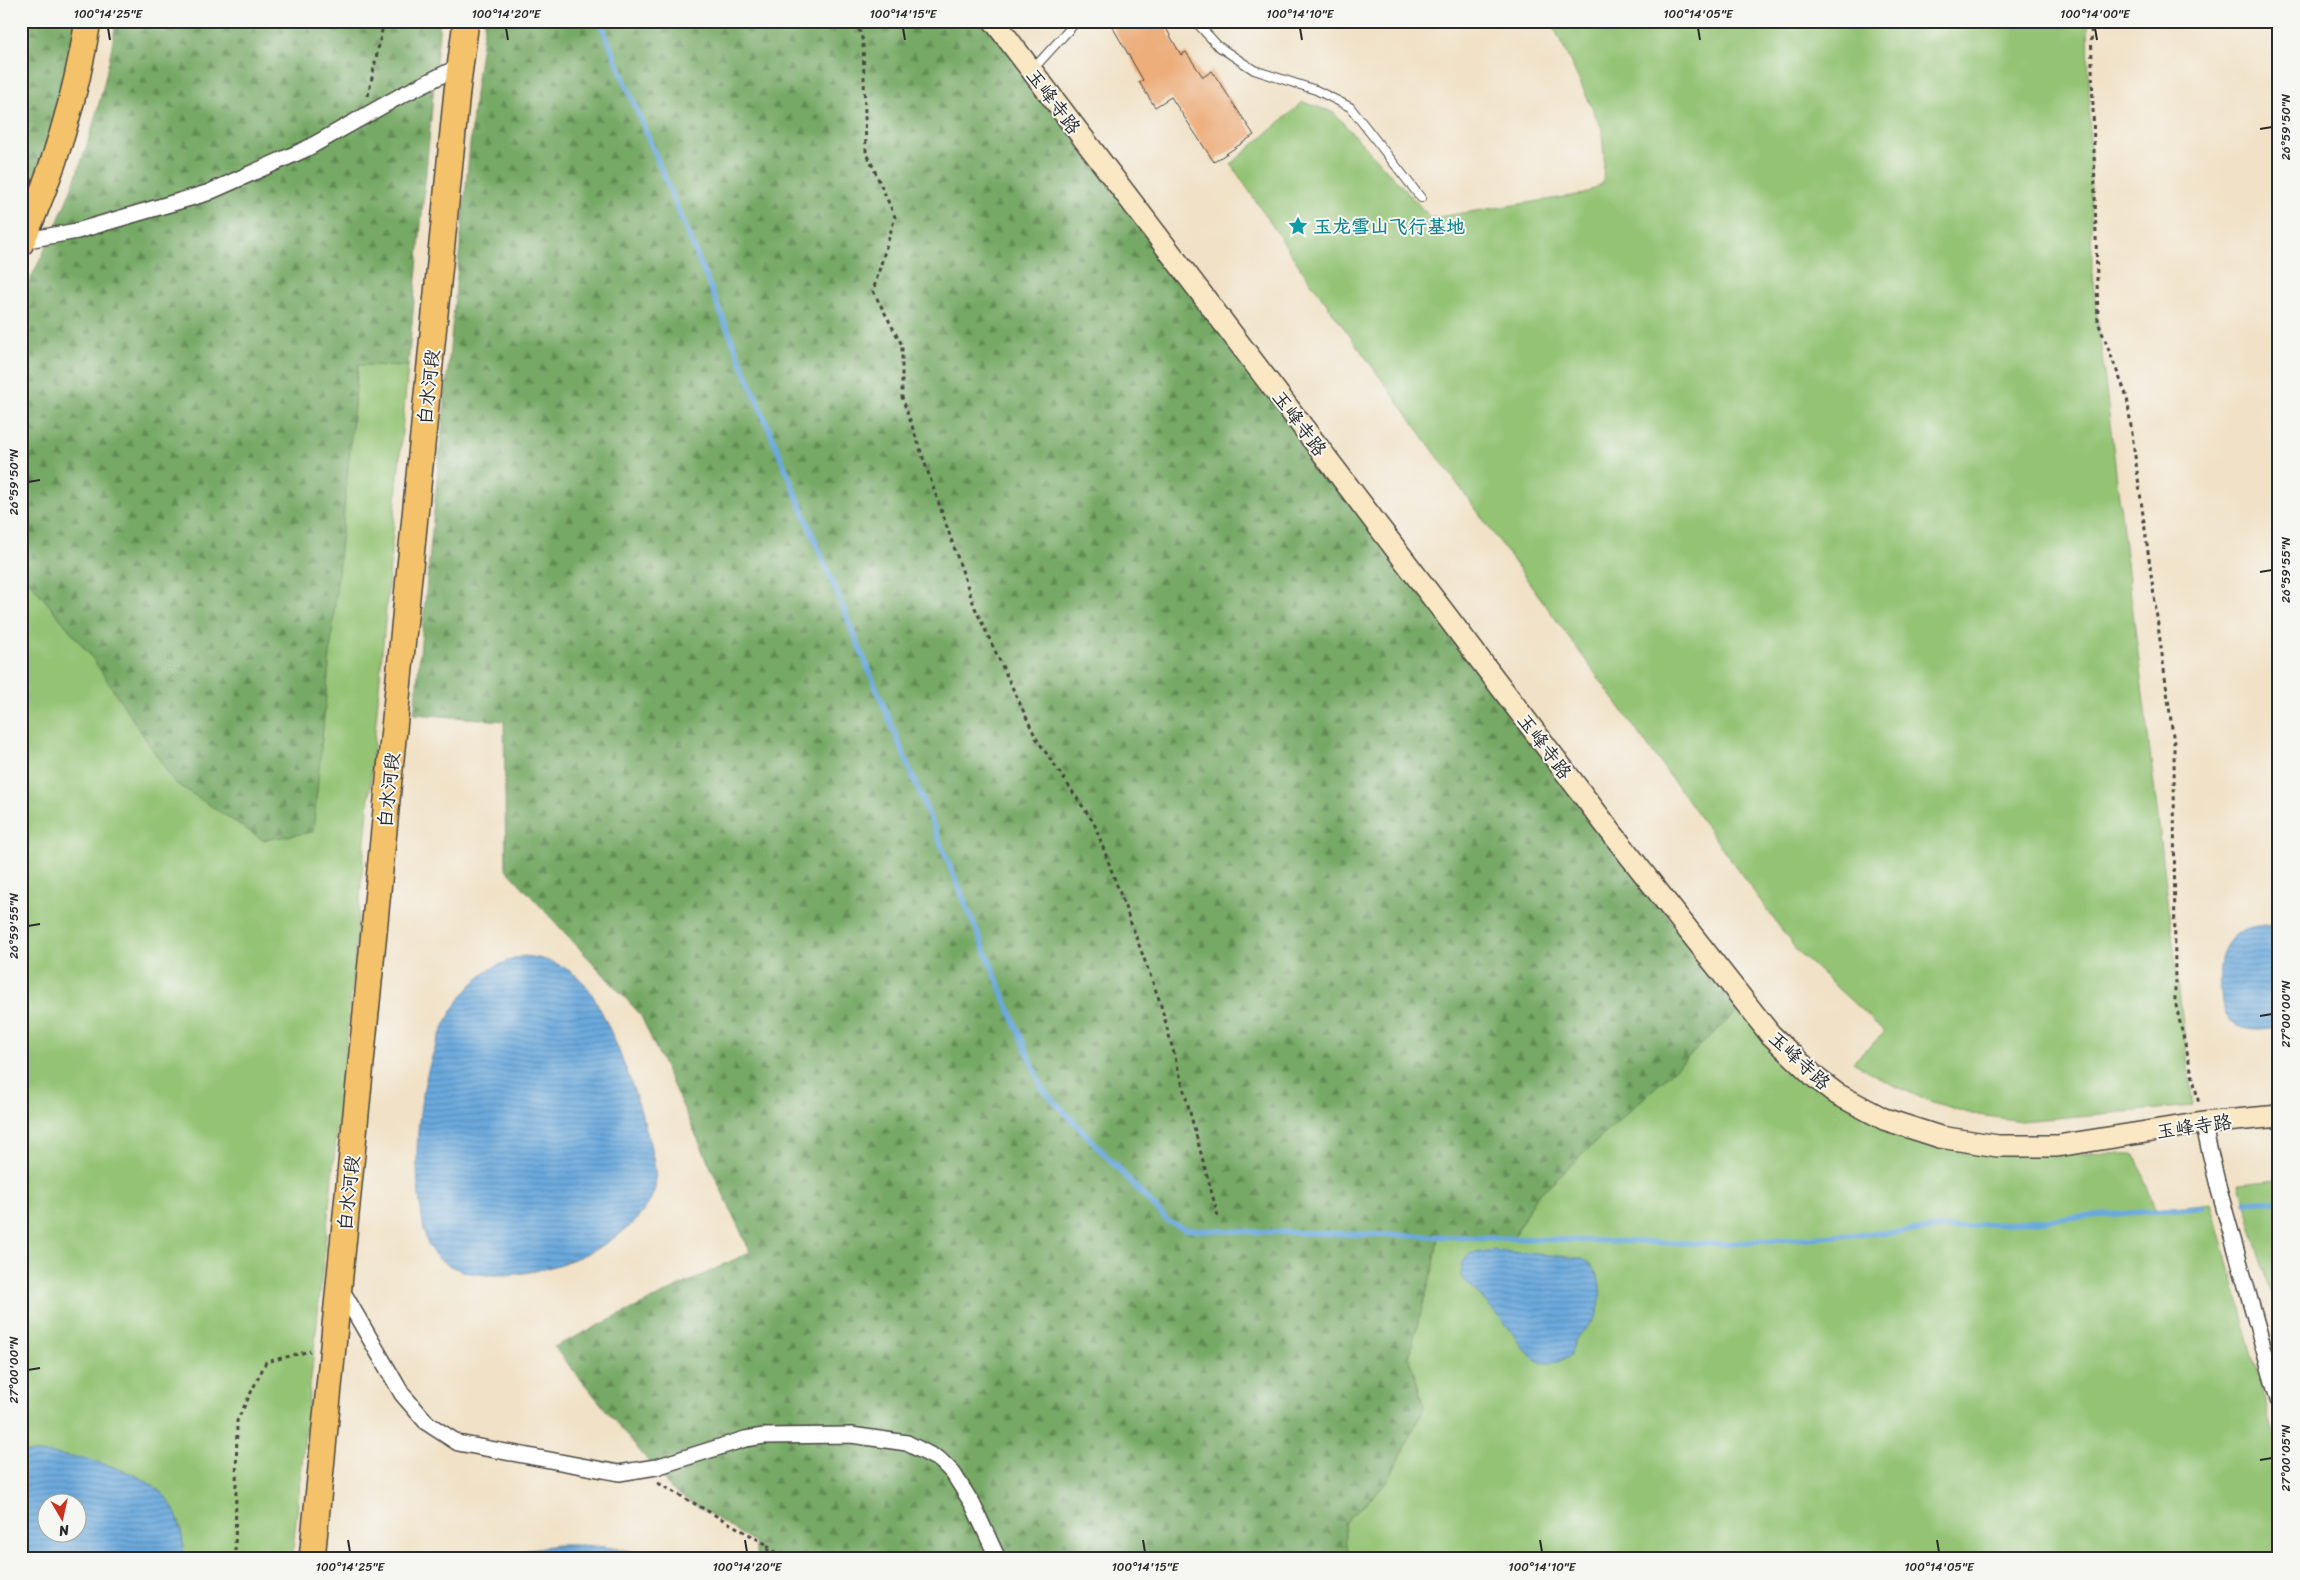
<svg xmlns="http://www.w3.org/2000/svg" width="2300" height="1580" font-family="Sriracha,'LXGW WenKai TC',sans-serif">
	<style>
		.green { fill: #93c373; stroke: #5f774f; fill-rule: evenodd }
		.forest { fill: url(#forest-firs); stroke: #506a48 }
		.water { fill: url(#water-rules); stroke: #4b6a84; fill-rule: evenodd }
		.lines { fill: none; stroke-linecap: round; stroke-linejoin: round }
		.stream { stroke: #6ba9dd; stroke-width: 5.5 }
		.building { fill: #edae7c }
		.service-casing { stroke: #494642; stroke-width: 10 }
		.minor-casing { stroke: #494642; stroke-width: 18 }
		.secondary-casing { stroke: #494642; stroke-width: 24 }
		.trunk-casing { stroke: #494642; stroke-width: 28 }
		.path { stroke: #494642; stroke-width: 3; stroke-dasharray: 4 4; stroke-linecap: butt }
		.service { stroke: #fff; stroke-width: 8 }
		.minor { stroke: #fff; stroke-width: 15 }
		.secondary { stroke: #fae7c3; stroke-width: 21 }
		.trunk { stroke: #f3c26a; stroke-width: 25 }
		.ticks { fill: none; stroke: #2b2b2b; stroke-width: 2 }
		.labels { text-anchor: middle; stroke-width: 4; stroke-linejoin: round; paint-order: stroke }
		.street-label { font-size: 19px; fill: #2b2b2b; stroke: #f6f6f2 }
		.culture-label { font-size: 19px; font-weight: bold; fill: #0d838f; stroke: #f6f6f2; text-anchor: start }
		.neatline { fill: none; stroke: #2b2b2b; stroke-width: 2 }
		.ticks-label { font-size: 12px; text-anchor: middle; fill: #2b2b2b }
	</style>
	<defs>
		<pattern id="forest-firs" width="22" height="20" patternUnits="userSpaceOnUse" patternTransform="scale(1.25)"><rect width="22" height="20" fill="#76a965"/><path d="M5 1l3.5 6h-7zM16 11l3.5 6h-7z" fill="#618a53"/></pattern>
		<pattern id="water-rules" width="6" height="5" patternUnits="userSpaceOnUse" patternTransform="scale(1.25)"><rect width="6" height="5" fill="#6ba9dd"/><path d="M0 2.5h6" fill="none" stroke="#588ab3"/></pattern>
	</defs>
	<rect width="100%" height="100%" fill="#f6f6f2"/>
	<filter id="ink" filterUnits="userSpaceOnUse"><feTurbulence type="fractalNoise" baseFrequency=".02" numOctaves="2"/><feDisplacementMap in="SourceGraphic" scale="10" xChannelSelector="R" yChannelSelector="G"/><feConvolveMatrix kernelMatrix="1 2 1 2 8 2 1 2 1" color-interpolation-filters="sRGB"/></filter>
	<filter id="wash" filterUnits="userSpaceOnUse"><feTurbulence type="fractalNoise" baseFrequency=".0096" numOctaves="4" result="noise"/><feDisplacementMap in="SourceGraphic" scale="20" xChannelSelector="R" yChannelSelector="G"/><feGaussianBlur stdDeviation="1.12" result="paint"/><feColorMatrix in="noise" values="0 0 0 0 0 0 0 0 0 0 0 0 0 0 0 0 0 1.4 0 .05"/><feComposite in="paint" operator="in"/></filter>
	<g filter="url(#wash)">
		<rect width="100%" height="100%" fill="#f1e2c7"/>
		<!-- green -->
		<path class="green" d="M1551,21H2088L2092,274L2193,1106L2021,1121L1972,1114L1926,1100L1883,1080L1853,1062L1885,1032L1797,951L1302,270L1231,164L1303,102L1333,112L1431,218L1584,194L1603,183L1604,158L1602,129Z
			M358,364L408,366L351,998L292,1559H21V571L91,656L312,832ZM48,1502H78V1532H48Z
			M1739,1010L1851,1108L1980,1152L2135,1154L2155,1209L2211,1203L2279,1452V1559H1349L1344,1523L1387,1483L1424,1407L1409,1355L1434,1265L1438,1236L1514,1237L1534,1199Z
			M2279,1180V1319L2239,1184Z"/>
		<!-- forest -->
		<path class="forest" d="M21,21H86L21,239Z
			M116,21H440L408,366L358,365L313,832L263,840L174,782L91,656L21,571V296C68,211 102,117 116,21Z
			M485,21H992L1739,1010L1534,1199L1514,1237L1438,1236L1434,1265L1409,1355L1424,1407L1387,1483L1344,1523L1349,1559H757L755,1543L672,1490L554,1347L750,1252L640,1014L506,869L504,721L414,714L475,94Z"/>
		<!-- water -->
		<path class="water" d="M2279,923V1028C2264,1030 2247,1033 2234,1023C2223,1016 2222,1005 2221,993C2218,970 2218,945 2241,931C2252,925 2267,925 2279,923Z
			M524,956C547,958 568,966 584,983C607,1008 663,1155 655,1188C639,1253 488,1304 437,1257C423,1244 423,1221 420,1203C410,1134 424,1025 480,977C492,966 509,960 524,956Z
			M1492,1250L1580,1258C1604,1266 1605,1303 1593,1321C1589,1327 1581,1331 1577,1337C1574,1342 1573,1350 1570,1355C1563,1364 1543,1366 1535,1359C1524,1351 1516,1337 1508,1327C1493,1309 1477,1293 1461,1276L1462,1264L1469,1254Z
			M21,1453C61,1451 144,1466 168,1500C181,1518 183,1537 184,1559H21ZM78,1502V1532H48V1502Z
			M557,1545C594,1544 629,1549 665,1559H503L530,1549Z"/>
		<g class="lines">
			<!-- stream -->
			<path class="stream" d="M600,21L1042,1088L1168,1221L1185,1229L1196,1230L1719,1244L1910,1231L2203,1207
				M2245,1202L2279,1200"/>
		</g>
		<g id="blocks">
			<!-- building -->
			<path class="building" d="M1109,21H1162L1181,55L1186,52L1203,77L1212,71L1254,135L1214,162L1171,97L1155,107L1139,82L1143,80Z"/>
		</g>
	</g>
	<g filter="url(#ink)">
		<use href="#blocks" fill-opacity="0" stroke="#494642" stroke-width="1"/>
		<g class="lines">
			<defs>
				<path id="service" d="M1195,21L1218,46L1254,70L1316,90L1350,107L1421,198
					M1033,69L1077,21"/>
				<path id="minor" d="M22,241L77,231L207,193L306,149L402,95L460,66
					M2203,1123L2219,1190L2279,1403
					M340,1287L402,1394L427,1423L458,1443L619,1473L656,1467L745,1439L764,1436L851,1435L907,1443L940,1460L953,1473L973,1505L998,1559"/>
				<path id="secondary" d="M994,21L1611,832L1770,1034L1816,1078L1837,1094L1884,1119L1940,1137L1998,1146H2057L2203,1123L2279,1116"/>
				<path id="trunk" d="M21,243C53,173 76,97 88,21
					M312,1559L457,91L466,21"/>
			</defs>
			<!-- service casing -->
			<use href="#service" class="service-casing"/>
			<!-- minor casing -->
			<use href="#minor" class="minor-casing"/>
			<!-- secondary casing -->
			<use href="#secondary" class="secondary-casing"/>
			<!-- trunk casing -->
			<use href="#trunk" class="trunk-casing"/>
			<!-- path -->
			<path class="path" d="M857,21L863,42L866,151L895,217L873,291L902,345V397L975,608L1036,738L1094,823L1160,1002L1218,1216
				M2091,21L2098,322L2127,397L2174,743L2175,1001L2199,1104
				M368,96L384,21
				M658,1483L766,1544L771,1559
				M767,1545L782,1559
				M235,1559L237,1421L266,1362L310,1351"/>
			<!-- service -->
			<use href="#service" class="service"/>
			<!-- minor -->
			<use href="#minor" class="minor"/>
			<!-- secondary -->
			<use href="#secondary" class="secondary"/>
			<!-- trunk -->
			<use href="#trunk" class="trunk"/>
		</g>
	</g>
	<!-- ticks -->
	<path class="ticks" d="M108,28L110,40M506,28L508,40M903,28L905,40M1300,28L1302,40M1698,28L1700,40M2095,28L2097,40M2260,129L2272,127M28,482L40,480M2260,572L2272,570M28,926L40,924M2260,1016L2272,1014M28,1370L40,1368M2260,1460L2272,1458M348,1540L350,1552M745,1540L747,1552M1143,1540L1145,1552M1540,1540L1542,1552M1937,1540L1939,1552"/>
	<!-- icons -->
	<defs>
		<symbol id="sight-bare" viewBox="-9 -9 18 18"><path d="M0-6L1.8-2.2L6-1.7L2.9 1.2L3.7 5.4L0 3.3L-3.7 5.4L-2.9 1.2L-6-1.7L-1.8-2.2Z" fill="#0f9aa8" stroke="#f6f6f2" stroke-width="2.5" paint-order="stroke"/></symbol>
	</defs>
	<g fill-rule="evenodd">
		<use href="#sight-bare" x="1284" y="212" width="28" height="28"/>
	</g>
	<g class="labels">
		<!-- street labels -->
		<g class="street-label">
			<text transform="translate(1054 101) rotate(53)" y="7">玉峰寺路</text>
			<text transform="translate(428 387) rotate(-84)" y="7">白水河段</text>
			<text transform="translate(1300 423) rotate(53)" y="7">玉峰寺路</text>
			<text transform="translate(1545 746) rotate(53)" y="7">玉峰寺路</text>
			<text transform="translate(388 790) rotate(-84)" y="7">白水河段</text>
			<text transform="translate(1800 1060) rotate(43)" y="7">玉峰寺路</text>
			<text transform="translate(2194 1126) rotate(-8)" y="7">玉峰寺路</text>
			<text transform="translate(348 1193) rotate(-84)" y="7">白水河段</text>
		</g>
		<!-- culture labels -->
		<g class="culture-label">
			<text x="1313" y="233">玉龙雪山飞行基地</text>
		</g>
	</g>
	<!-- margin -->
	<rect width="2300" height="1580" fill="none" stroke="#f6f6f2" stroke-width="55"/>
	<!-- north arrow -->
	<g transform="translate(62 1518) rotate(171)"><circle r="24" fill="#f6f6f2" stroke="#a5a5a2"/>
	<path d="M0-4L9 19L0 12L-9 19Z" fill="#c8321e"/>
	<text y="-8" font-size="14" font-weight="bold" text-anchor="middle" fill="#2b2b2b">N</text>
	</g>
	<rect x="28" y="28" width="2244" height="1524" class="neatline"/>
	<g class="ticks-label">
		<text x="108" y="18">100°14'25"E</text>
		<text x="506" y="18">100°14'20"E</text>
		<text x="903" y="18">100°14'15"E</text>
		<text x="1300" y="18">100°14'10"E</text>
		<text x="1698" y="18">100°14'05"E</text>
		<text x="2095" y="18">100°14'00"E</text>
		<text transform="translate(2286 127) rotate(-90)" y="4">26°59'50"N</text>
		<text transform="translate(14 482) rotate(-90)" y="4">26°59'50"N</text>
		<text transform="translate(2286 570) rotate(-90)" y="4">26°59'55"N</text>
		<text transform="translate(14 926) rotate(-90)" y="4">26°59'55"N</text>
		<text transform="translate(2286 1014) rotate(-90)" y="4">27°00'00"N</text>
		<text transform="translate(14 1370) rotate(-90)" y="4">27°00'00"N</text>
		<text transform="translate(2286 1458) rotate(-90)" y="4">27°00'05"N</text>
		<text x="350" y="1571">100°14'25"E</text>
		<text x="747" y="1571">100°14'20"E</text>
		<text x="1145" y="1571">100°14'15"E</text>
		<text x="1542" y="1571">100°14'10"E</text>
		<text x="1939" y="1571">100°14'05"E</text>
	</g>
</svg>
